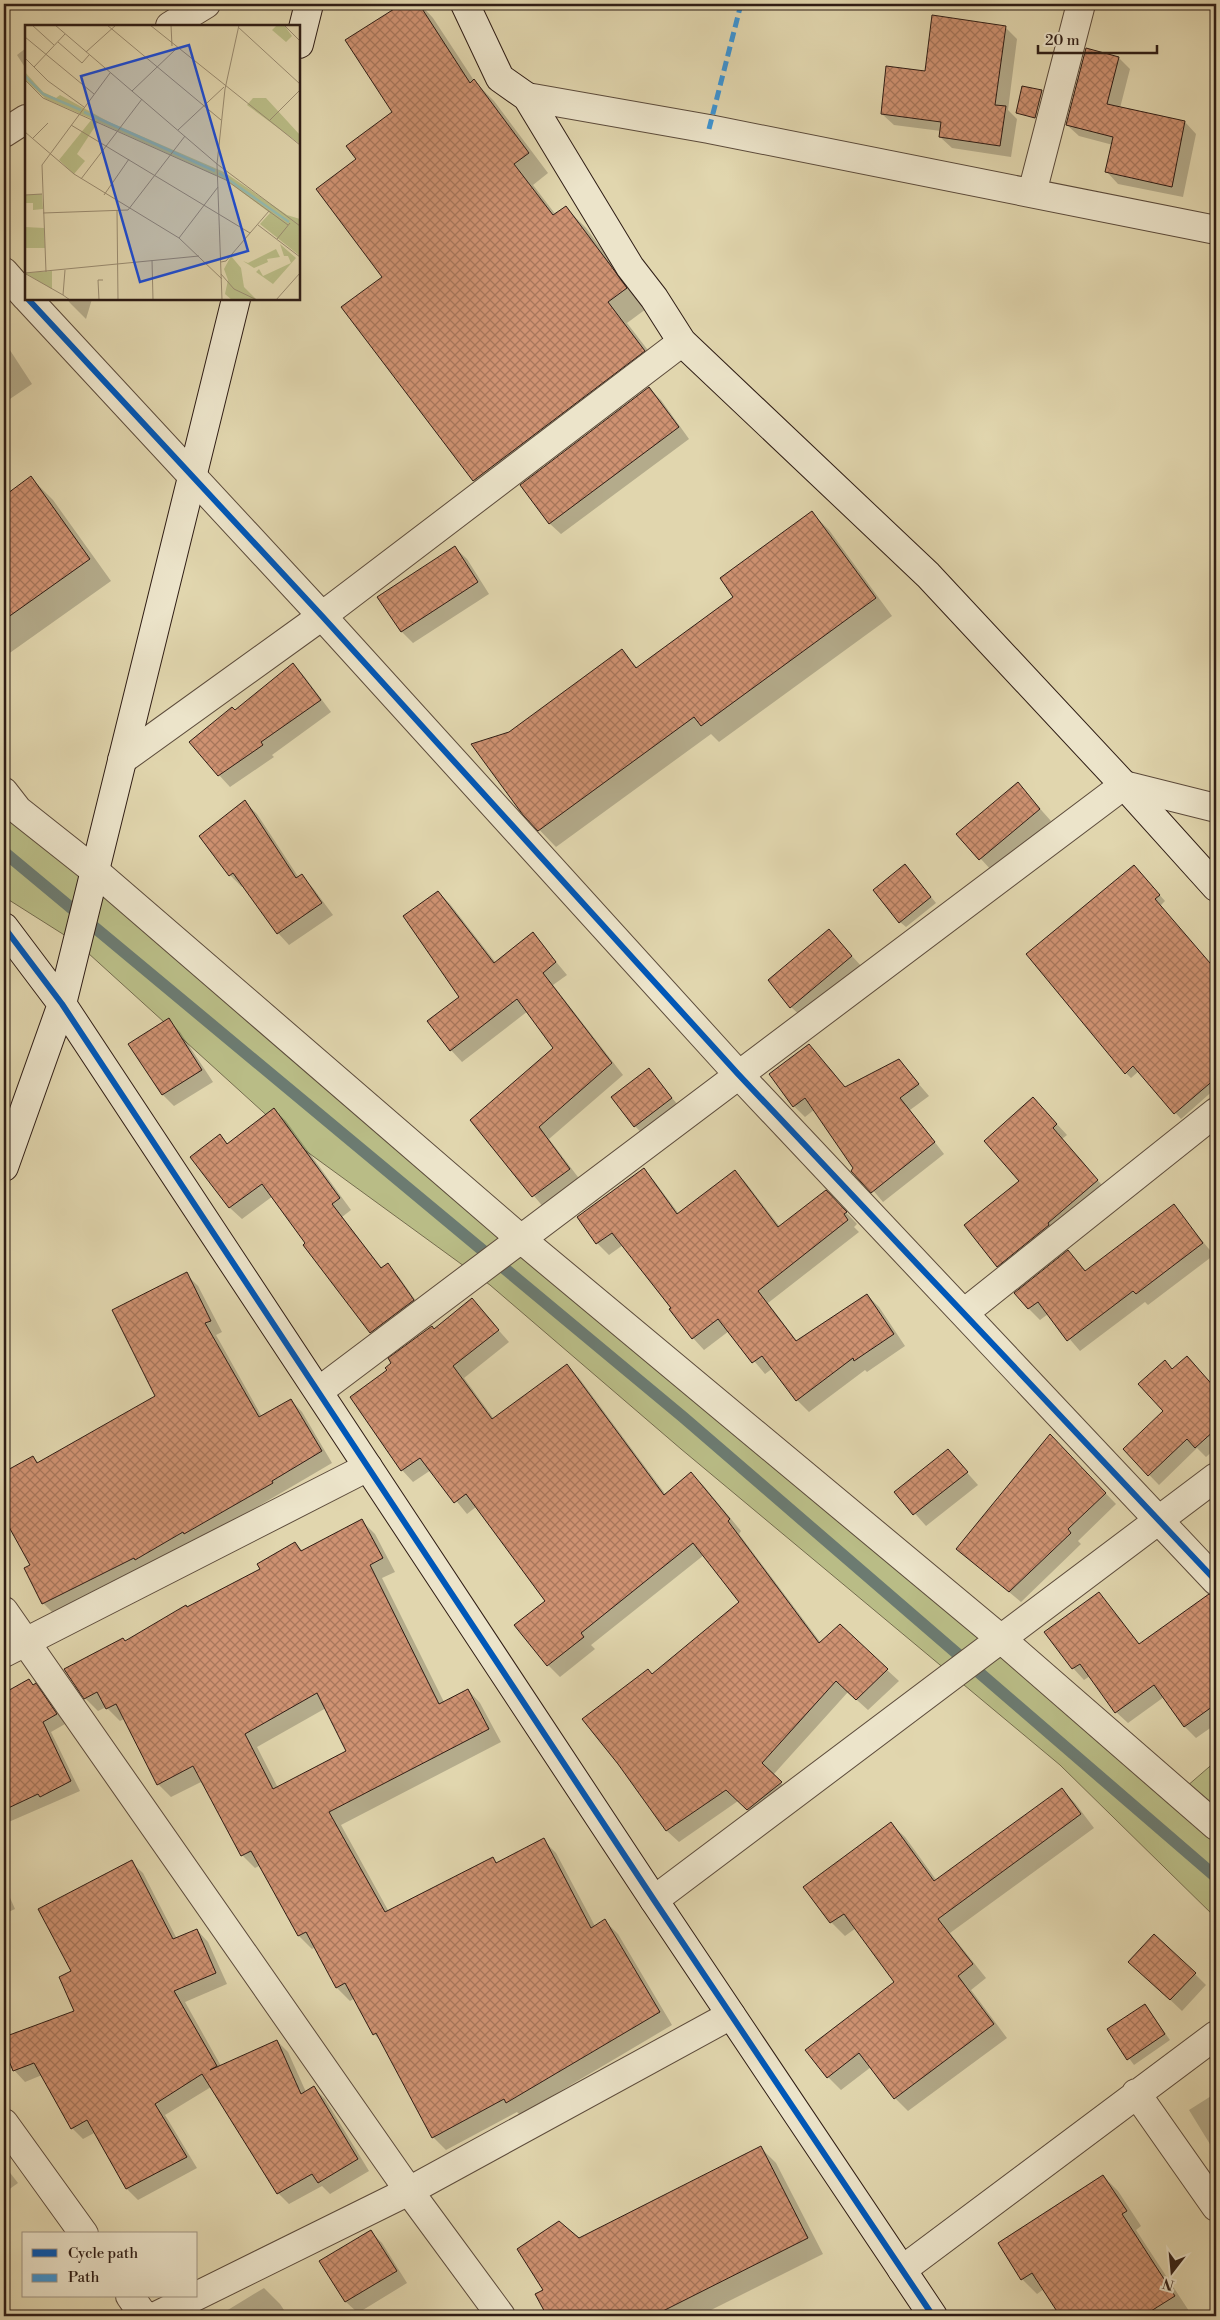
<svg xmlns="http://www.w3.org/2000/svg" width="1220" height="2320" font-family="'Libre Bodoni',serif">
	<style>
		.grass { fill: #b9bc86; stroke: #746c4e }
		.shadow { fill: #0003; fill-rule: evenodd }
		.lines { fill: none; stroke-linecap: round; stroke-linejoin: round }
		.stream { stroke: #6c7b71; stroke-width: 12 }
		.building { fill: url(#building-cross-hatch); stroke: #2f1d15; fill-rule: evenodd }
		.street-casing { stroke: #5c4b3b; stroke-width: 30 }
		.secondary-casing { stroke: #2f1d15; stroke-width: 30 }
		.street { stroke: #ece4ca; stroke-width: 28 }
		.secondary { stroke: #ece4ca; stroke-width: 28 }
		.quiet { stroke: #3d94d3; stroke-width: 5; stroke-dasharray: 10 5; stroke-linecap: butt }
		.cycleway-casing { stroke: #ece4ca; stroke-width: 9 }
		.cycleway { stroke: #0057b8; stroke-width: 6 }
		.inset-river { fill: none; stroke: #94b9ae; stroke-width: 2.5 }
		.inset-road { fill: none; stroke: #9a8c71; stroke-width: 1 }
		.view { fill: #1d4ed8; fill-opacity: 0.15; stroke: #1d4ed8; stroke-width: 2.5 }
		.inset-edge { fill: none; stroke: #2f1d15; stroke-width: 2.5 }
	</style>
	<defs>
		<pattern id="building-cross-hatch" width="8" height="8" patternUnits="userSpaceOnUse" patternTransform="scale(1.25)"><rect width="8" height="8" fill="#cf9272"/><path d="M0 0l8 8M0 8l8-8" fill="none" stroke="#a8775c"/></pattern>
	</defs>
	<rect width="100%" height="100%" fill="#e1d6ae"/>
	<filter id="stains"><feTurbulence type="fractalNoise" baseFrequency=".004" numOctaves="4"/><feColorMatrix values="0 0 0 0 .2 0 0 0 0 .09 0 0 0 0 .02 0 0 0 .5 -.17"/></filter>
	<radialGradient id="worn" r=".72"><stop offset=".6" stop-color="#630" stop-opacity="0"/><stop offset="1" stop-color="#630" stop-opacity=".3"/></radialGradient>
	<!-- grass -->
	<path class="grass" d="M4,792L1179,1793L1216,1761V1918L1060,1765L681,1449L490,1285L306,1151L77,943L9,900L4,894Z"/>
	<!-- shadow -->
	<path class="shadow" d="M404,4H420L433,18L475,82L494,101L548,173L533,185L556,215L566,208L586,228L646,309L627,323L664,371L493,500L474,480L383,277L358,159L394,113L347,41Z
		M1006,28L1017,39L1008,110L1017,119L1011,157L952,148L940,137L941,131L894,125L882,114L926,72Z
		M26,48V69L17,55Z
		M1119,58L1130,69L1120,108L1185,122L1196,134L1183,197L1118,184L1107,172L1113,145L1079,136L1067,125Z
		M67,299H92L86,319L70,303Z
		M4,341L32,384L4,403Z
		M649,388L661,400L689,439L561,534L549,523Z
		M31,478L53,500L111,581L4,657V497Z
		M812,513L829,530L892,616L719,742L711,734L556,847L524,814L510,733L621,651L638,668L735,597Z
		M455,548L467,559L489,594L413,643L402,632L379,598Z
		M293,664L304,676L331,712L272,755L274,757L230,787L219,775L236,712Z
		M1018,784L1051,821L992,871L958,834Z
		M245,802L257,814L299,878L302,876L313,888L333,915L289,945L278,933L244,886L242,887L230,875L201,836Z
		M911,872L936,903L906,927L900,922Z
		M1139,872L1165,901L1160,906L1216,971V1088L1181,1119L1139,1071L1131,1078L1126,1073Z
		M438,892L450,904L496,963L533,934L567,975L553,985L623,1075L549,1139L581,1181L544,1208L472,1120L555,1048L528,1011L462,1062L451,1050L460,997Z
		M829,931L863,968L803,1018L791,1007Z
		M168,1020L180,1032L213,1082L174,1106L163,1095L130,1044Z
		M819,1057L846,1088L899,1061L929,1096L910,1110L944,1154L883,1202L855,1169L815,1109L805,1117L794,1106L771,1075Z
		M649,1070L682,1110L646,1138L635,1126Z
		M274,1109L286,1121L351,1210L342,1217L382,1268L387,1265L399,1277L424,1312L383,1344L371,1332L273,1196L242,1219L230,1208L191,1157L220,1136L228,1144Z
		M1043,1109L1067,1135L1062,1139L1107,1191L1008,1276L998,1266Z
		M644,1170L655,1182L679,1214L735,1171L746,1183L780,1227L837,1203L857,1224L854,1227L859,1232L768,1303L797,1341L867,1295L879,1307L905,1346L867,1372L865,1370L809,1412L797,1400L773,1368L765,1374L729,1331L704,1350L693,1338L623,1245L609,1255L597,1243L578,1217Z
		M1173,1206L1214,1255L1148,1305L1145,1302L1080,1351L1048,1314L1040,1320L1028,1308L1068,1251L1087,1272Z
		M186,1274L198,1286L222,1332L216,1335L262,1417L291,1400L302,1412L332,1463L148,1571L55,1615L43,1603L32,1565L4,1515V1474L33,1457L39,1463L157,1396Z
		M472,1300L509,1342L464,1378L494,1419L567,1366L579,1378L666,1495L691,1474L703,1485L741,1531L739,1534L821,1643L887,1670L899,1681L868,1710L848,1692L773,1775L793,1795L760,1821L738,1801L679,1842L667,1831L619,1763L652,1675L740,1602L704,1555L591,1645L595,1649L560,1677L548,1665L546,1601L477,1506L467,1514L431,1470L413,1482L402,1470L389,1370Z
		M1197,1368L1216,1390V1448L1206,1457L1197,1448L1159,1485L1124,1449L1164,1412L1173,1370Z
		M1050,1436L1116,1504L1078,1541L1081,1544L1021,1602L958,1549Z
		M948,1451L978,1485L926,1526L896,1492Z
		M362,1521L375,1534L395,1572L382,1578L444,1702L468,1690L480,1703L501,1742L341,1825L389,1912L493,1859L498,1864L543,1840L556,1853L595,1926L605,1921L618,1934L672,2025L520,2115L517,2112L446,2150L433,2137L382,2042L374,2034L355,1998L350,2001L337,1988L315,1947L312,1949L299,1936L261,1865L255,1868L242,1855L203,1781L171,1797L158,1784L124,1719L120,1721L106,1707L98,1711L85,1698L126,1642L262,1570L295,1544L303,1551ZM326,1708L348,1752L278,1788L257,1747Z
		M1102,1597L1140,1645L1206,1598L1216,1608V1724L1196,1738L1185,1727L1164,1697L1128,1723L1116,1712L1090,1676L1084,1680L1073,1668L1046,1633Z
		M4,1681L9,1692L29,1681L45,1694L65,1724L51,1732L80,1791L4,1824Z
		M1062,1790L1075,1803L1094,1828L950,1933L986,1978L971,1990L1007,2038L908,2111L895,2098L871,2067L841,2090L828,2077L895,1982L856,1928L845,1936L831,1922L805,1887L891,1824L905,1837L937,1881Z
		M131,1862L143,1873L177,1939L197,1930L208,1942L227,1984L185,2002L221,2066L277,2041L288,2052L306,2092L314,2088L325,2099L369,2171L330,2194L322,2186L289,2204L278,2193L211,2087L165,2115L197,2168L138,2200L127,2189L96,2132L83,2139L72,2128L42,2075L25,2082L14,2070L4,2045V2038L76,2011L73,1972Z
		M4,1884L15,1909L4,1914Z
		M1142,1973L1195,1974L1206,1985L1182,2011Z
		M1145,2005L1170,2040L1134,2065L1108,2030Z
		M1216,2093V2154L1189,2110Z
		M761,2148L776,2163L823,2254L699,2316H548L537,2294L544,2290L579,2239Z
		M4,2165L18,2183L4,2193Z
		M1103,2176L1118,2191L1141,2226L1136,2230L1189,2311L1181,2316H1062L1044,2289L1037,2294L1022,2279Z
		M371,2232L382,2243L407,2283L358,2313L346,2302L321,2262Z
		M264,2288L280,2304L288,2316H218Z
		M78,2312L82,2316H36L35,2315Z"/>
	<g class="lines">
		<!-- stream -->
		<path class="stream" d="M4,852L683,1417L1216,1877"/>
	</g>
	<!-- building -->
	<path class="building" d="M402,4H419L470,83L474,79L529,153L514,164L553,215L566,206L611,266L627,288L608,302L645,351L473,481L341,307L382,277L316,189L356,159L346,146L392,112L345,40Z
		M932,15L1006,26L995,105L1006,106L1000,146L939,137L941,122L881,114L886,66L925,71Z
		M1086,48L1119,57L1107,104L1185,121L1172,187L1105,172L1113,137L1066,125Z
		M1022,86L1042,90L1035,118L1016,113Z
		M649,387L679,427L549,524L520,485Z
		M31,476L90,559L4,620V496Z
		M812,511L876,598L701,726L694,717L538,831L523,815L471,744L509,732L622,649L636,668L733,597L720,578Z
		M455,546L478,582L401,632L377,597Z
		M293,663L321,700L261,742L263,745L218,776L189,742L232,707L235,710Z
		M1018,782L1040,809L979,860L956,834Z
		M245,800L296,878L302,874L322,903L277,934L233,873L229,876L199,836Z
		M905,864L931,897L899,923L873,890Z
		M1134,865L1160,895L1155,899L1216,970V1078L1174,1114L1133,1066L1125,1074L1026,954Z
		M438,891L494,963L533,932L556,962L543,973L612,1063L539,1127L570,1169L532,1197L470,1120L553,1048L517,999L450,1051L427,1021L459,997L403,916Z
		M829,929L852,956L790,1008L768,980Z
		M169,1018L202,1070L162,1095L128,1044Z
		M809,1044L845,1087L899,1059L919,1084L900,1098L935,1142L871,1193L851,1171L853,1168L805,1098L793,1107L769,1074Z
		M649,1068L672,1098L634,1127L611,1097Z
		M1033,1097L1057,1124L1053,1128L1098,1180L1048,1223L1049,1225L997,1267L964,1225L1019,1181L984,1141Z
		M274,1108L340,1198L332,1204L381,1268L388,1263L414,1300L370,1333L303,1245L305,1243L262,1184L229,1208L190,1157L220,1134L227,1144Z
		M644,1168L677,1214L735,1170L778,1227L826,1190L847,1212L844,1214L848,1220L758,1291L796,1341L867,1294L894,1334L854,1361L853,1358L796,1401L762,1356L752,1363L718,1319L692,1339L669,1309L671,1308L612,1233L596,1244L577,1217Z
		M1174,1204L1203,1243L1136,1294L1133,1291L1067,1341L1038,1302L1028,1309L1014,1293L1068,1250L1085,1271Z
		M187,1272L211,1321L205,1323L259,1417L291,1399L322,1451L272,1481L273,1483L184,1534L183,1532L135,1560L134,1558L42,1604L24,1568L30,1565L4,1518V1472L33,1456L37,1463L155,1396L112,1310Z
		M472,1298L499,1330L453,1366L492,1419L567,1364L664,1495L691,1472L730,1519L728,1521L819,1643L840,1624L888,1669L856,1700L836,1681L762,1763L782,1782L747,1810L726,1790L666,1831L618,1764L582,1719L648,1669L652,1674L739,1602L693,1543L581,1633L584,1637L547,1666L514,1625L545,1601L466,1494L454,1503L420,1458L401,1471L350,1397L387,1370L385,1368L391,1363L388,1358L432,1326L434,1329Z
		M1187,1356L1216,1389V1429L1195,1448L1187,1439L1148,1476L1123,1449L1163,1411L1138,1384L1165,1360L1172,1369Z
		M1050,1434L1106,1493L1068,1529L1071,1533L1009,1592L956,1549Z
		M948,1449L968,1472L913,1515L894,1492Z
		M362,1519L383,1558L370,1565L439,1704L468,1689L489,1729L329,1812L385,1912L493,1857L496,1863L544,1838L591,1928L605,1919L660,2012L506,2103L504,2099L432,2138L376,2033L373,2035L345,1983L336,1988L306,1932L298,1936L251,1851L241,1856L193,1766L157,1785L116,1704L106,1709L97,1692L84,1699L64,1669L123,1638L125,1641L186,1605L187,1607L260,1569L257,1564L295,1542L301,1551ZM317,1693L346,1751L273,1789L245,1734Z
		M1099,1592L1139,1644L1209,1594L1216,1596V1704L1184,1727L1154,1685L1115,1713L1080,1664L1072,1669L1044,1632Z
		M29,1679L33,1685L36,1683L57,1714L43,1722L71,1781L40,1797L38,1794L4,1810V1693Z
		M1062,1788L1081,1814L938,1919L973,1964L958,1976L994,2024L894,2099L859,2053L827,2078L805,2050L894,1982L844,1914L830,1923L803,1887L891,1822L934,1881Z
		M132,1860L173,1939L197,1929L216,1973L174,1991L217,2066L210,2070L277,2040L301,2094L314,2086L358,2159L318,2183L312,2174L277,2194L202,2074L155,2104L187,2157L126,2189L87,2120L71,2129L34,2063L13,2071L4,2048V2037L74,2011L59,1977L71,1971L38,1909Z
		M1154,1934L1196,1973L1170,2000L1128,1962Z
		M1145,2004L1165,2034L1127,2060L1107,2029Z
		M761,2146L808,2238L653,2316H547L535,2294L543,2290L517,2249L559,2221L579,2238Z
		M1103,2175L1127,2211L1122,2214L1175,2296L1143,2316H1060L1032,2273L1021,2280L998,2243Z
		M371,2230L397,2271L345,2302L319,2261Z"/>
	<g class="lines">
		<defs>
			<path id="street" d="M170,26L206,4
				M527,97L709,129L1216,230
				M4,133L26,119
				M1032,193L1081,4
				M4,272L26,297
				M28,299L322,616L738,1074L1216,1581
				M122,760L322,616L682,342
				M4,792L18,810L95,871L521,1239L1000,1638L1216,1826
				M964,1313L1216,1112
				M319,1391L1124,785L1216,808
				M4,1611L409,2191L501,2316
				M4,1653L368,1467
				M654,1900L1216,1477
				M1136,2093L1216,2207
				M4,2123L84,2234
				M902,2270L1216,2035
				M130,2296L144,2316
				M156,2316L409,2191L731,2015"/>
			<path id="secondary" d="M465,4L500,78L527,97L630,267L654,298L682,342L928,575L1124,785L1216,887
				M299,44L309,4
				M4,927L62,1004L654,1900L933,2316
				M4,1167L62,1004L236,299"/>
		</defs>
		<!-- street casing -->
		<use href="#street" class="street-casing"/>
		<!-- secondary casing -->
		<use href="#secondary" class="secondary-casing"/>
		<!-- street -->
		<use href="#street" class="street"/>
		<!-- secondary -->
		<use href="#secondary" class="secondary"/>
		<!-- quiet -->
		<path class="quiet" d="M709,129L741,4"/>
		<defs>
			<path id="cycleway" d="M28,299L322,616L738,1074L1216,1581
				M4,927L62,1004L654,1900L933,2316"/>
		</defs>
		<!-- cycleway casing -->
		<use href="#cycleway" class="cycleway-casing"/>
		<!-- cycleway -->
		<use href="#cycleway" class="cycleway"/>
	</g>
	<!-- overview -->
	<g transform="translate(25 25)">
		<rect width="275" height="275" fill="#e1d6ae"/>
		<path d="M252,0H259L267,11L261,17L247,5ZM0,47L18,67L31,73L35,70L84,97L199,147L262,190L275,194V231L235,199L245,188L201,155L73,97L52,129L60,136L49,149L34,135L67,94L21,74L0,55ZM17,169L18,184L8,185V178H1L0,170ZM0,202L19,203L20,223H0ZM255,219L271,233L248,259L231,247L234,244L238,251L266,238L263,231H259ZM251,224L255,232L242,234L243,237L229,243L218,236L223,238ZM27,246V264L0,248Z" fill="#b9bc86"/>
		<path d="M228,73H241L275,110V119L222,80ZM206,231L216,243L219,262L232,275H207L200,269L203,255L199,244Z" fill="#b9bc86"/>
		<path class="inset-river" d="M0,51L18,69L56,85M59,87L190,146M194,148L264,197"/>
		<path class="inset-road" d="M7,0L29,20M30,0L192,139L275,201M82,0L196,95M125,0L275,120M146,0L147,21M259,0L275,16M213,2L275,59M0,12L69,69M33,17L57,38L64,30M61,27L91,0M0,33L23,56L59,82M9,42L40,9M0,55L18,73L201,155L263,200M107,66L151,24M244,96L275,65M46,100L225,208M153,105L199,62M0,107L49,149L154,213L197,254M8,113L23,98M56,154L117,74M0,170L17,169M79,170L104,134M92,185L93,275M18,188L103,185L160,111M233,200L275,232M154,213L193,162M252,214L265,198M127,235L128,275M196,237L201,236L244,186M40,245L38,270L45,275M21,247L17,140L85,48M0,248L174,231M1,249L38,270M196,249L209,264L232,275M74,275L73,255H78M197,275L192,139L200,64L214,0M251,275L275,248"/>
		<path class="view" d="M164,20L223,226L115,257L56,51Z"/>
		<rect width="275" height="275" class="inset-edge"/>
	</g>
	<!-- margin -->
	<rect width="1220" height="2320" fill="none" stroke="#e1d6ae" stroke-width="20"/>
	<rect x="5" y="5" width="1210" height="2310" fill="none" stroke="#2f1d15" stroke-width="2.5"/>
	<rect x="10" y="10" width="1200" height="2300" fill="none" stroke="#2f1d15"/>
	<!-- legend -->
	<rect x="22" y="2232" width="175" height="65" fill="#ece4ca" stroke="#a09482"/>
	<rect x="32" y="2249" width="25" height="8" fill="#0057b8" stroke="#a09482"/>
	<text x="68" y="2258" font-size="15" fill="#2f1d15">Cycle path</text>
	<rect x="32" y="2274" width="25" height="8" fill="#3d94d3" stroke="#a09482"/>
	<text x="68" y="2282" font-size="15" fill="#2f1d15">Path</text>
	<!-- north arrow -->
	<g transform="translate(1172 2272) rotate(196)" stroke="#ece4ca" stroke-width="4" paint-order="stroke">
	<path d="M0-4L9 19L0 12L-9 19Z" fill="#2f1d15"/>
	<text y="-8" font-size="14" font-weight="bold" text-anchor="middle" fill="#2f1d15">N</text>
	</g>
	<!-- scale -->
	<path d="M1038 45v8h119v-8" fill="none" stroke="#2f1d15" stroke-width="2.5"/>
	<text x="1045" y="45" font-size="15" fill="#2f1d15" stroke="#ece4ca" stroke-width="4" paint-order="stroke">20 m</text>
	<rect width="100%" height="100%" filter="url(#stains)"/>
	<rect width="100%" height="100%" fill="url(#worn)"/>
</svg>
